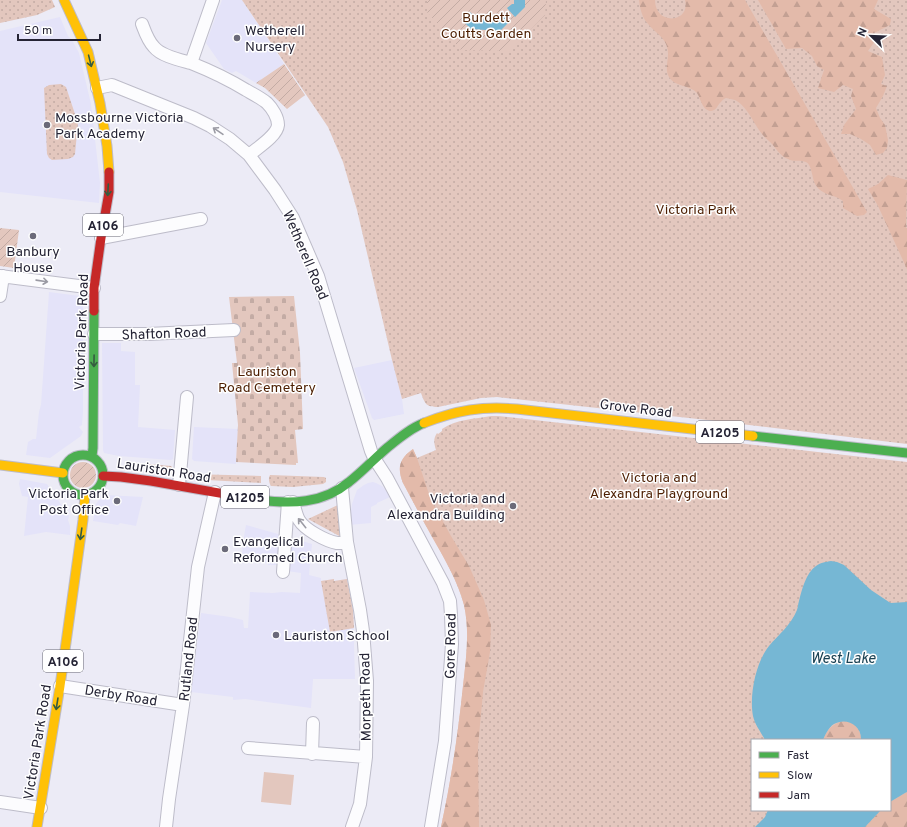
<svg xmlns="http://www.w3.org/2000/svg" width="907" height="827" font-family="Overpass,sans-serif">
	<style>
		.built { fill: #e4e3f9 }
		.grass { fill: url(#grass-dots); fill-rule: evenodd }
		.forest { fill: url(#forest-firs) }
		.cemetery { fill: url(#cemetery-stones) }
		.garden { fill: url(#garden-furrows) }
		.pitch { fill: #e3c7be }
		.water { fill: #76b7d4 }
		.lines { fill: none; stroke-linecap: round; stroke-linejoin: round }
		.street-casing { stroke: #bdbcc9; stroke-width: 14 }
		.fast-casing { stroke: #bdbcc9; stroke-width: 11 }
		.slow-casing { stroke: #bdbcc9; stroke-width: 11 }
		.jam-casing { stroke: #bdbcc9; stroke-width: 11 }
		.street { stroke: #fcfcfe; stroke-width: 12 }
		.fast { stroke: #4caf50; stroke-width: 9 }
		.slow { stroke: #ffc107; stroke-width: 9 }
		.jam { stroke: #c62828; stroke-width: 9 }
		.oneway { stroke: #355c40 }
		.oneway2 { stroke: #9b9ba4 }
		.poi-dot { fill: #6b6a79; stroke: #fff; stroke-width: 1.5 }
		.labels { text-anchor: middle; stroke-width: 3; stroke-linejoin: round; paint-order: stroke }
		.shield { fill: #fff; stroke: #666672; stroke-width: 1 }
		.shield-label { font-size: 13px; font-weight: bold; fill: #252435 }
		.park-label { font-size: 14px; fill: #4d1f02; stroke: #fff }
		.poi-label { font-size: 14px; fill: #252435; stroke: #fff; text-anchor: start }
		.street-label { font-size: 14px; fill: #252435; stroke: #fff }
		.water-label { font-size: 15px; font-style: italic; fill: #194152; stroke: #fff }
	</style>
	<defs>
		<pattern id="grass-dots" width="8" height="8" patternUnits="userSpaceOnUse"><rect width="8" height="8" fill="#e3c7be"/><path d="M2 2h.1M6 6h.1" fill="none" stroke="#c3aba4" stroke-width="1.8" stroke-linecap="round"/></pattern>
		<pattern id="forest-firs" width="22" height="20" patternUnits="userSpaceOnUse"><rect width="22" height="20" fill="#e3baaa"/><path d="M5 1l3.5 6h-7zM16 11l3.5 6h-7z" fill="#c3a093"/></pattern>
		<pattern id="cemetery-stones" width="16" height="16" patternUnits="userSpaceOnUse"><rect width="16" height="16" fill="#e3c7be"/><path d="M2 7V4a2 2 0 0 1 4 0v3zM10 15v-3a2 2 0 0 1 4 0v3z" fill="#c3aba4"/></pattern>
		<pattern id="garden-furrows" width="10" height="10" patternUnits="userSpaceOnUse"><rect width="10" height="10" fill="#e3c7be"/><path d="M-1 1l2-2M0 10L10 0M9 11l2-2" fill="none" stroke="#c3aba4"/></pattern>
	</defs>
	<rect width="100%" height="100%" fill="#ecebf6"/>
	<!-- built -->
	<path class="built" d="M222,0H242L284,64L256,83L236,71L232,73L224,69L206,43Z
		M60,17L68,36L72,40L79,53L91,104L100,183L99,203L0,192V31Z
		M49,292L80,296L82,300L83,309V412L82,425L79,427L83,432L81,436L50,458L26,455L28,442L33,439H36L39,412L41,405Z
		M102,343H121V351L135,352V385H140L138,427L175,430L173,459L171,460L119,456L104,453L103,450Z
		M392,360L402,399L404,414L374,420L372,418L354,368Z
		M194,427L238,429L236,464L194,461L192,459Z
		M20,479L47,484L69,516L68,520L70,526V535L46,532L24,536L28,497L22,496L19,484Z
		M373,482L376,483L382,486L385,489L390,497L377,503V504L371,507V523L349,525L352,504L357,490L364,485L368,483Z
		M106,495L143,497L136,526L120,523L118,525L93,521L96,504L98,501Z
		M246,525L278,534L280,538L277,565H268V563L259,562V560L242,559L243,542Z
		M292,538L312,544L309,575L321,578V581L334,579V581L347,579L353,610L355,679H313L311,708L245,699L233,700V697L191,692L201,613L230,617L243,620L244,628H248L250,592L273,593L282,592L300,593L301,573L287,571L290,539Z"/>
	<!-- grass -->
	<path class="grass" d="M0,0H52L55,7L37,15L0,23Z
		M242,0H907V444L707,420L497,397L481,398L438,407C426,407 425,404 421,393L402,399L392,360L357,210L343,162L328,127Z
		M61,84L66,87L78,123L75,154L73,157L68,159L52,160L49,158L47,154L44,88L49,85Z
		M491,416H498L907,462V827H441C451,781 458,734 463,686C466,659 470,632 464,605C458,582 445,560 434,539C423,521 413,502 403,483C397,468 399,459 413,449L417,458L436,450C434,443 433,439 437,433L438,434L442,431V429C456,419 475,419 491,416ZM752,740H890V810H752Z
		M148,464L171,466L172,467V474L147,471L146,470Z
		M191,474L261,476V483L190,479Z
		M270,475L324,477L326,478V482L323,484L293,487L271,486C269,483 268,478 270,475Z
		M340,504L341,537L308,519Z
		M334,579V581L347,579L353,610L354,628L330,632L321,581Z"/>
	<!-- forest -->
	<path class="forest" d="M639,0H655C655,26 691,23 685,0H745L867,212L864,215L857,216L843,208V201C834,194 822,196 815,184C812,178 812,165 806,162C801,160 793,162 788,159C780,156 776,148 770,142C767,139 764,137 762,134C754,124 747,106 735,100C732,99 729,99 726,98C724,99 722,100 721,102C717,105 717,111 710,111C701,109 701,97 696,92C687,84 673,87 668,75C664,64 672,55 665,42C661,35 654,31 649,25C642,18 640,9 639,0Z
		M758,0H878L874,9L891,19L890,25L874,33L877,38L868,51L882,57L885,75L881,84L887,86L883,96L876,108L880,118L885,125L888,140L887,148L883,153L876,155L870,145L861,139L850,134H841L844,125L856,109L851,96L853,89L843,85L834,92L818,88L824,70L817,66L812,56L802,48L786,49Z
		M888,175L907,180L906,228H907V269L878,206L868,189L878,184Z
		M413,449L417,458L431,500L451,536L469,566L484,600L491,625L490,652L483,692L478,747L479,827H441C451,781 458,734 463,686C466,659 470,632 464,605C458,581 444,558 432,537C422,519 413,501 403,483C397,468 399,459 413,449Z
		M842,721C844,721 846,721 849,721C856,724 862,733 861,740H823C827,730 831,725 842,721Z
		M907,792V827H865L881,810H890V802L905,793Z"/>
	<!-- cemetery -->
	<path class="cemetery" d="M294,296L300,353L303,429L295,430L298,463H296V465L236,462L238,425L232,363H237L229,297Z"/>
	<!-- garden -->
	<path class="garden" d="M427,0H546L545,15L508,51L461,50L427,12Z
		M284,64L305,95L287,109L265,88L256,83Z
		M0,228L19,230L14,268L0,266Z
		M70 475a13 13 0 1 1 26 0a13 13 0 1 1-26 0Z"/>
	<!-- pitch -->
	<path class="pitch" d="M264,772L294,775L291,805L261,802Z"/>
	<!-- water -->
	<path class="water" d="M514,0H525V7L515,17L507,8L512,4H514Z
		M470,12L475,17V19L497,20V18L502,13L510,21L500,31L471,29L462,20Z
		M831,561L837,562L844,565L871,590L889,602L891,603L907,602V792L905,793L890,802V740H861C862,725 846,717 834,724C829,727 825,735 823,740H765C761,732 755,725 753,716C749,695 756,662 769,646C779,634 791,625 797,610C798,607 798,604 799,601C802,589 806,573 816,566C821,562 826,562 831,561Z
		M768,810H881L865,827H755L765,817Z"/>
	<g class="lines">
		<defs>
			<path id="street" d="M213,0L191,63C211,71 228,79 246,90C253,94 261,98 267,103C272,108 278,117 278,125C277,136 257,148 249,155
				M142,24C145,32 148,41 154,47C161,56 180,60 191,63
				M97,88L112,85L117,87L194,118L210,126L230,139L249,155L275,190L293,218L318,276L371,451L374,458L387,478L443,583L450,601L451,615L452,644L445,741L431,827
				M101,238L201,219
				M0,276L94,288
				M0,296L3,276
				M94,334H148L234,330
				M179,485L187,397
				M342,488L347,542L360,610L363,631L367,681L366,757L360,804L352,827
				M293,502C295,508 296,515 299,520C305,530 326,541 337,543C340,543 343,543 347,542
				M283,572L288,502
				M60,686L183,705
				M248,748L366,757
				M312,754L313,723
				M0,802L41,808
				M166,827L169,799L183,705L198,567L215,492"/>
			<path id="fast" d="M753,436L907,453
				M63 475a20 20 0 1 1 40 0a20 20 0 1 1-40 0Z
				M92,456L93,448L94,311
				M259,500C291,504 323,504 349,482C363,471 375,458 388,447C399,438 411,428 424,423"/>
			<path id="slow" d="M64,0L88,52L100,103L107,146L109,172
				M424,423C457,410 482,406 517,409L753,436
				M0,465L63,473
				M37,827L60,686L83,520L85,495"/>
			<path id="jam" d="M94,311V288L101,238L109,192V172
				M103,476L121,477L151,481L259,500"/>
		</defs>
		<!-- street casing -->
		<use href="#street" class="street-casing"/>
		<!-- fast casing -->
		<use href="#fast" class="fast-casing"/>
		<!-- slow casing -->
		<use href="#slow" class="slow-casing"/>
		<!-- jam casing -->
		<use href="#jam" class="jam-casing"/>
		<!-- street -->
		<use href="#street" class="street"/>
		<!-- fast -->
		<use href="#fast" class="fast"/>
		<!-- slow -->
		<use href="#slow" class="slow"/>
		<!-- jam -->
		<use href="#jam" class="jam"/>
	</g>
	<!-- one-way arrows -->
	<defs><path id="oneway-shaft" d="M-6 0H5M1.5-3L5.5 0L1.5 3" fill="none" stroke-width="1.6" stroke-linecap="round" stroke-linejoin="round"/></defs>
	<g class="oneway">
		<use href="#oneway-shaft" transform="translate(90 61) rotate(76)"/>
		<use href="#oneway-shaft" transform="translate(108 190) rotate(93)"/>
		<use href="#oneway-shaft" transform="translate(94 361) rotate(91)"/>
		<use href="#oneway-shaft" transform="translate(81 534) rotate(98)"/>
		<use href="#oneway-shaft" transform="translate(57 704) rotate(99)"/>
	</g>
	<g class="oneway2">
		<use href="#oneway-shaft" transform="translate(218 131) rotate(-146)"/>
		<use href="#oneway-shaft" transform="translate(42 281) rotate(8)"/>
		<use href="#oneway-shaft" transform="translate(302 523) rotate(-129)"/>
	</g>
	<!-- markers -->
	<g class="poi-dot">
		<circle cx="237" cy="38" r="4"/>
		<circle cx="47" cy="125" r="4"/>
		<circle cx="33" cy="236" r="4"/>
		<circle cx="117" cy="501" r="4"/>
		<circle cx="513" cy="506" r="4"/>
		<circle cx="225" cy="549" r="4"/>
		<circle cx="276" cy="635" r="4"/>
	</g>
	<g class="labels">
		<!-- shield labels -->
		<g class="shield">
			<rect x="83" y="214" width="40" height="22" rx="3"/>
			<rect x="696" y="421" width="48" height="22" rx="3"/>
			<rect x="221" y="486" width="48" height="22" rx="3"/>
			<rect x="43" y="650" width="40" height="22" rx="3"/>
		</g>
		<g class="shield-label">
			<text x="103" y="230">A106</text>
			<text x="720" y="437">A1205</text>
			<text x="245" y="502">A1205</text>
			<text x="63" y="666">A106</text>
		</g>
		<!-- park labels -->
		<g class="park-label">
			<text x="486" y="22">Burdett<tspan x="486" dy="16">Coutts Garden</tspan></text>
			<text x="696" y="214">Victoria Park</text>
			<text x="267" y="376">Lauriston<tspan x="267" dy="16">Road Cemetery</tspan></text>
			<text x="659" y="482">Victoria and<tspan x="659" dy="16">Alexandra Playground</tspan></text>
		</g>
		<!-- poi labels -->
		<g class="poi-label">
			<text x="245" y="35">Wetherell<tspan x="245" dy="16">Nursery</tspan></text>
			<text x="55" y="122">Mossbourne Victoria<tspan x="55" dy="16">Park Academy</tspan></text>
			<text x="33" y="256" text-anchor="middle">Banbury<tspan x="33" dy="16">House</tspan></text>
			<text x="109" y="498" text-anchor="end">Victoria Park<tspan x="109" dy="16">Post Office</tspan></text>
			<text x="505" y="503" text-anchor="end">Victoria and<tspan x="505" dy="16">Alexandra Building</tspan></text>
			<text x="233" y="546">Evangelical<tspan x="233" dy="16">Reformed Church</tspan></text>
			<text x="284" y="640">Lauriston School</text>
		</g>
		<!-- street labels -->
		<g class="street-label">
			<text transform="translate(306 255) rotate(67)" y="5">Wetherell Road</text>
			<text transform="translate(81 332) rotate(-88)" y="5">Victoria Park Road</text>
			<text transform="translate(164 333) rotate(-2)" y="5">Shafton Road</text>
			<text transform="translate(636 408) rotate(7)" y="5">Grove Road</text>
			<text transform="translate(164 470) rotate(9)" y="5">Lauriston Road</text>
			<text transform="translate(450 646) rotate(-89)" y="5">Gore Road</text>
			<text transform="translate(188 659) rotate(-84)" y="5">Rutland Road</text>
			<text transform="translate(121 695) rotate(9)" y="5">Derby Road</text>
			<text transform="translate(365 697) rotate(-91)" y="5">Morpeth Road</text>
			<text transform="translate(37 742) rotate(-81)" y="5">Victoria Park Road</text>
		</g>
		<!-- water labels -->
		<g class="water-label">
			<text x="843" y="663">West Lake</text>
		</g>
	</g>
	<!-- legend -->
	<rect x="751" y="739" width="140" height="72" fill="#ffffff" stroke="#a8a7ae"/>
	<rect x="759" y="752" width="20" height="6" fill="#4caf50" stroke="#a8a7ae"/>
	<text x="787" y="759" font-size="12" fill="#252435">Fast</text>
	<rect x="759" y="772" width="20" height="6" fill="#ffc107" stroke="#a8a7ae"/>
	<text x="787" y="779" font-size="12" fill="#252435">Slow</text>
	<rect x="759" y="792" width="20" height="6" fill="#c62828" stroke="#a8a7ae"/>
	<text x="787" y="799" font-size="12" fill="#252435">Jam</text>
	<!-- north arrow -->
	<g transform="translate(871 36) rotate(293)" stroke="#ffffff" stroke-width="3" paint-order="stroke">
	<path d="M0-3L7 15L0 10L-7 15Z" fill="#252435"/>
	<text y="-6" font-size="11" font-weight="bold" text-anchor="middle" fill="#252435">N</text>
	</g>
	<!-- scale -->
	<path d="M18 34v6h82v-6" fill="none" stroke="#252435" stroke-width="2"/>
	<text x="24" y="34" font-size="12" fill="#252435" stroke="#ffffff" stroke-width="3" paint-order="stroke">50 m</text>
</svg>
